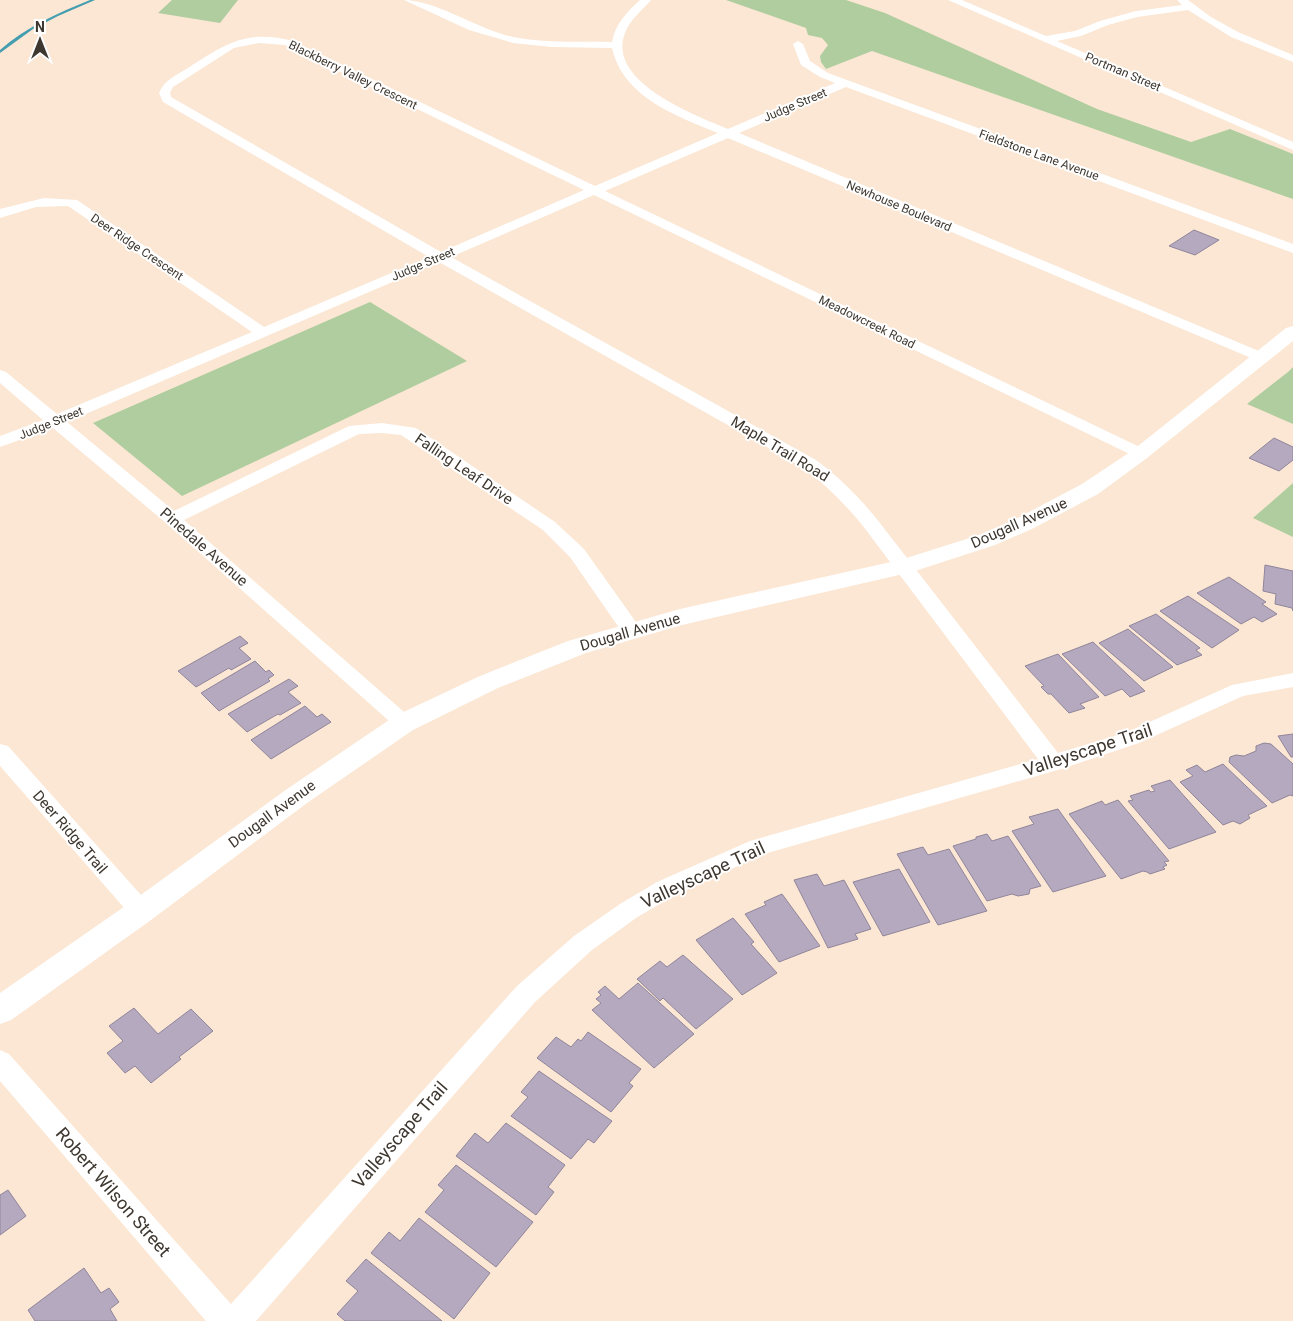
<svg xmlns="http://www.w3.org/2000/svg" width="1293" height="1321" font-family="Roboto,sans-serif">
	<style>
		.green { fill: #afcd9e }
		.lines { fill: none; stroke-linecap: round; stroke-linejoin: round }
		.stream { fill: #459eaf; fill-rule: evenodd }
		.building { fill: #b5a9c0; stroke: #90859a }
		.minor { fill: #fff; fill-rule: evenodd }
		.tertiary { fill: #fff; fill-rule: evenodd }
		.labels { text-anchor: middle; stroke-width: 4; stroke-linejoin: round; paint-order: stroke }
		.far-street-label { font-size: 12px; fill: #3e372f; stroke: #fff }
		.street-label { font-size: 15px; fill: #3e372f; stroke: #fff }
		.near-street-label { font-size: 18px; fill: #3e372f; stroke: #fff }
	</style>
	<rect width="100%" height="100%" fill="#fbe7d4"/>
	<!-- green -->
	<path class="green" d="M172,0H238L220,23L158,13Z
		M726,0H846L885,13L1097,109L1191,142L1230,129L1293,154V199L872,51L826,69L821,62L820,56L828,45L822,38L808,35L806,28Z
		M370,302L467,361L182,496L93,423Z
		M1293,367V424L1247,404L1288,372Z
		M1293,483V537L1253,518Z"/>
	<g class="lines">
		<!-- stream -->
		<path class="stream" d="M90,0H95L58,16L33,29L0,53V50C26,27 58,13 90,0Z"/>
	</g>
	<!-- building -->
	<path class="building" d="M1194,230L1219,240L1195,255L1169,246Z
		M1274,438L1293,447V460L1279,471L1249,458Z
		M1265,565L1293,571V611L1292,608L1275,604L1276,594L1263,591Z
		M1229,577L1266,602L1262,604L1277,614L1262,622L1254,617L1241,624L1197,593Z
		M1188,596L1239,630L1212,648L1160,611Z
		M1156,614L1200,648L1196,650L1202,655L1177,665L1129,626Z
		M1128,629L1173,667L1144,681L1099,643Z
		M240,636L248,643L239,648L251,659L231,670L229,668L196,687L178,671Z
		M1093,642L1145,691L1130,697L1122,689L1105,696L1062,654Z
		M1058,654L1099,697L1080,704L1085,708L1069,713L1051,694H1048L1041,687L1044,686L1025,666Z
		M255,661L266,672L269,670L274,675L268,679L270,681L219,711L201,693Z
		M289,679L298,686L288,692L301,703L280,715L278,714L247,732L228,714Z
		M305,706L317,717L322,714L331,722L271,759L251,740Z
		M1293,734V757H1291L1278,736Z
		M1264,743L1271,744L1293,764V796L1290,795L1272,803L1229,762L1230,757L1236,755L1244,756L1256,751V746Z
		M1223,764L1267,806L1248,815L1250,818L1240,824L1233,821L1223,825L1180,782L1193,776L1186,770L1197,765L1205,772Z
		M1170,780L1216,832L1169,849L1128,801L1133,800L1130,796L1149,790L1151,792L1155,791L1151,786Z
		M1118,800L1169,861L1164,862L1167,865L1163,867L1165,869L1150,874L1147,872L1143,871L1121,879L1069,814L1102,801L1105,805Z
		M1058,809L1106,876L1053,892L1012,831L1034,824L1029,817Z
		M987,834L992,841L1008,836L1041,886L1030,889L1029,894L1018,896L1012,894L987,901L953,846L976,839V837Z
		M923,847L928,855L949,849L987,911L938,925L897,854Z
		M899,869L930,922L883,936L853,882Z
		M817,874L824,886L844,880L871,929L855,934L858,939L828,948L794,880Z
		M782,894L820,946L779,962L745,914L766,905L764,902Z
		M733,918L754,942L751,944L777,973L742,995L696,940Z
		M683,955L733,999L696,1029L663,998L660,1001L637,979L660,961L667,967Z
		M638,983L694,1034L654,1068L592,1010L601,1003L596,999L601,995L598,992L605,986L619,999Z
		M134,1008L158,1034L191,1009L213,1031L179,1057L181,1059L151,1083L135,1066L125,1073L107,1053L123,1041L109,1026Z
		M588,1032L641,1069L629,1083L633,1086L611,1112L537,1058L556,1037L571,1047L578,1039L581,1041Z
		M539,1071L612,1121L594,1143L588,1139L571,1159L511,1116L528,1097L521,1092Z
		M506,1123L565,1165L548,1187L554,1192L536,1215L456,1156L475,1133L488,1143Z
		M456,1165L533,1222L496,1267L425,1212L444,1190L438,1185Z
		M8,1190L26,1216L0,1235V1195Z
		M419,1218L490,1273L454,1319L371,1253L389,1232L400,1241Z
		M366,1259L442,1321H345L337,1314L358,1291L346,1281Z
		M84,1268L101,1293L109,1288L119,1302L110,1309L117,1321H35L28,1310Z"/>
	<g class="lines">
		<!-- minor -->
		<path class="minor" d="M404,0C433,0 474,26 505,35C539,44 577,41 612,42C615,24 627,12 640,0H651C642,11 630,19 625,33C606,82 695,115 728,129L835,83L820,77L801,65L793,44L798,41L803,44L810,61L828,73L1293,244V253L846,87L739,133L1266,354L1269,357L1266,360H1256L728,138L605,191L1146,450L1148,454L1146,458L1140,459L594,195L451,257L816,460C839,477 858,496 876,518L1058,753L1125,733L1232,685L1293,673V687L1243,696L1139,743L1061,769L764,854L673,896L636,918L592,950L535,1002L256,1321H206L0,1081V1050L9,1054L231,1304L517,986L574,936L620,904L657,882L750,841L1038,759L863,526C845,504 826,485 804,468L439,262L67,422L174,511L349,426L382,423L416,428L555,522L584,549L638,625L641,630L638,635L631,637L624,635L570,557L543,530L401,435L382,433L359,434L184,520L411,718L414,723L411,728L404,731L397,728L166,523L53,428L0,447V436L43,420L0,383V370L6,372L57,414L252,332L68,206L36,207L0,218V209L44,198L77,200L264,327L429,257L163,102L159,93C164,80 177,75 188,68C226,44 246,29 293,41L595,186L718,133C676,116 623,97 612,48L552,47L513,43L469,30ZM259,43L285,45L584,190L441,252L171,97L170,93L173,87L234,48Z
			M948,0H962L1046,36L1075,31L1100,21L1136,11L1182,5L1177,0H1188L1211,17L1238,32L1293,55V62L1231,37L1188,10L1137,17L1108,25L1081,36L1057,41L1293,142V150Z
			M0,744L8,746L149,904L153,911L149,918L141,921L133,918L0,766Z"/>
		<!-- tertiary -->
		<path class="tertiary" d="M1293,326V341L1147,458L1098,494L1032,529L995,545L912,572L682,625L586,653L498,688L413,730L307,803L151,920L11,1020L0,1024V993L131,902L287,789L395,716L480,676L568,641L680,609L900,560L979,535L1016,519L1082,484L1133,450L1286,328Z"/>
	</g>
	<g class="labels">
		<!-- far-street labels -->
		<g class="far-street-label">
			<text transform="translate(1123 72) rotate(23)" y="4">Portman Street</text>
			<text transform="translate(353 75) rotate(26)" y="4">Blackberry Valley Crescent</text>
			<text transform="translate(795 105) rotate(-23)" y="4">Judge Street</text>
			<text transform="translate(1039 155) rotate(20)" y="4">Fieldstone Lane Avenue</text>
			<text transform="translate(899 206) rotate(23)" y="4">Newhouse Boulevard</text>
			<text transform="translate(137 247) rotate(34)" y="4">Deer Ridge Crescent</text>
			<text transform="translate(423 264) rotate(-23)" y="4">Judge Street</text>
			<text transform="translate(867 322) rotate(26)" y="4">Meadowcreek Road</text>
			<text transform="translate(51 423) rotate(-22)" y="4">Judge Street</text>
		</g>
		<!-- street labels -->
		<g class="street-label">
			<text transform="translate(780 449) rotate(31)" y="5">Maple Trail Road</text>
			<text transform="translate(464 469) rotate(34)" y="5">Falling Leaf Drive</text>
			<text transform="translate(1019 523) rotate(-24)" y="5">Dougall Avenue</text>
			<text transform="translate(204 547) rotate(41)" y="5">Pinedale Avenue</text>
			<text transform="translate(630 632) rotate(-16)" y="5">Dougall Avenue</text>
			<text transform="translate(272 814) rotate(-36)" y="5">Dougall Avenue</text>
			<text transform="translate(70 832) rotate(49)" y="5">Deer Ridge Trail</text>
		</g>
		<!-- near-street labels -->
		<g class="near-street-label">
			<text transform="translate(1088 750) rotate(-18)" y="6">Valleyscape Trail</text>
			<text transform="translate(703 875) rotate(-25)" y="6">Valleyscape Trail</text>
			<text transform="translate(400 1135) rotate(-49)" y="6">Valleyscape Trail</text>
			<text transform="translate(113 1192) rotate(49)" y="6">Robert Wilson Street</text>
		</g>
	</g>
	<!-- north arrow -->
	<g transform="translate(40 40)" stroke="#ffffff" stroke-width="4" paint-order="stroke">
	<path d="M0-4L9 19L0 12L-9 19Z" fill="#3e372f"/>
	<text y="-8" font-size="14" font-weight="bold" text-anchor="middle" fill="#3e372f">N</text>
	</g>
</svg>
